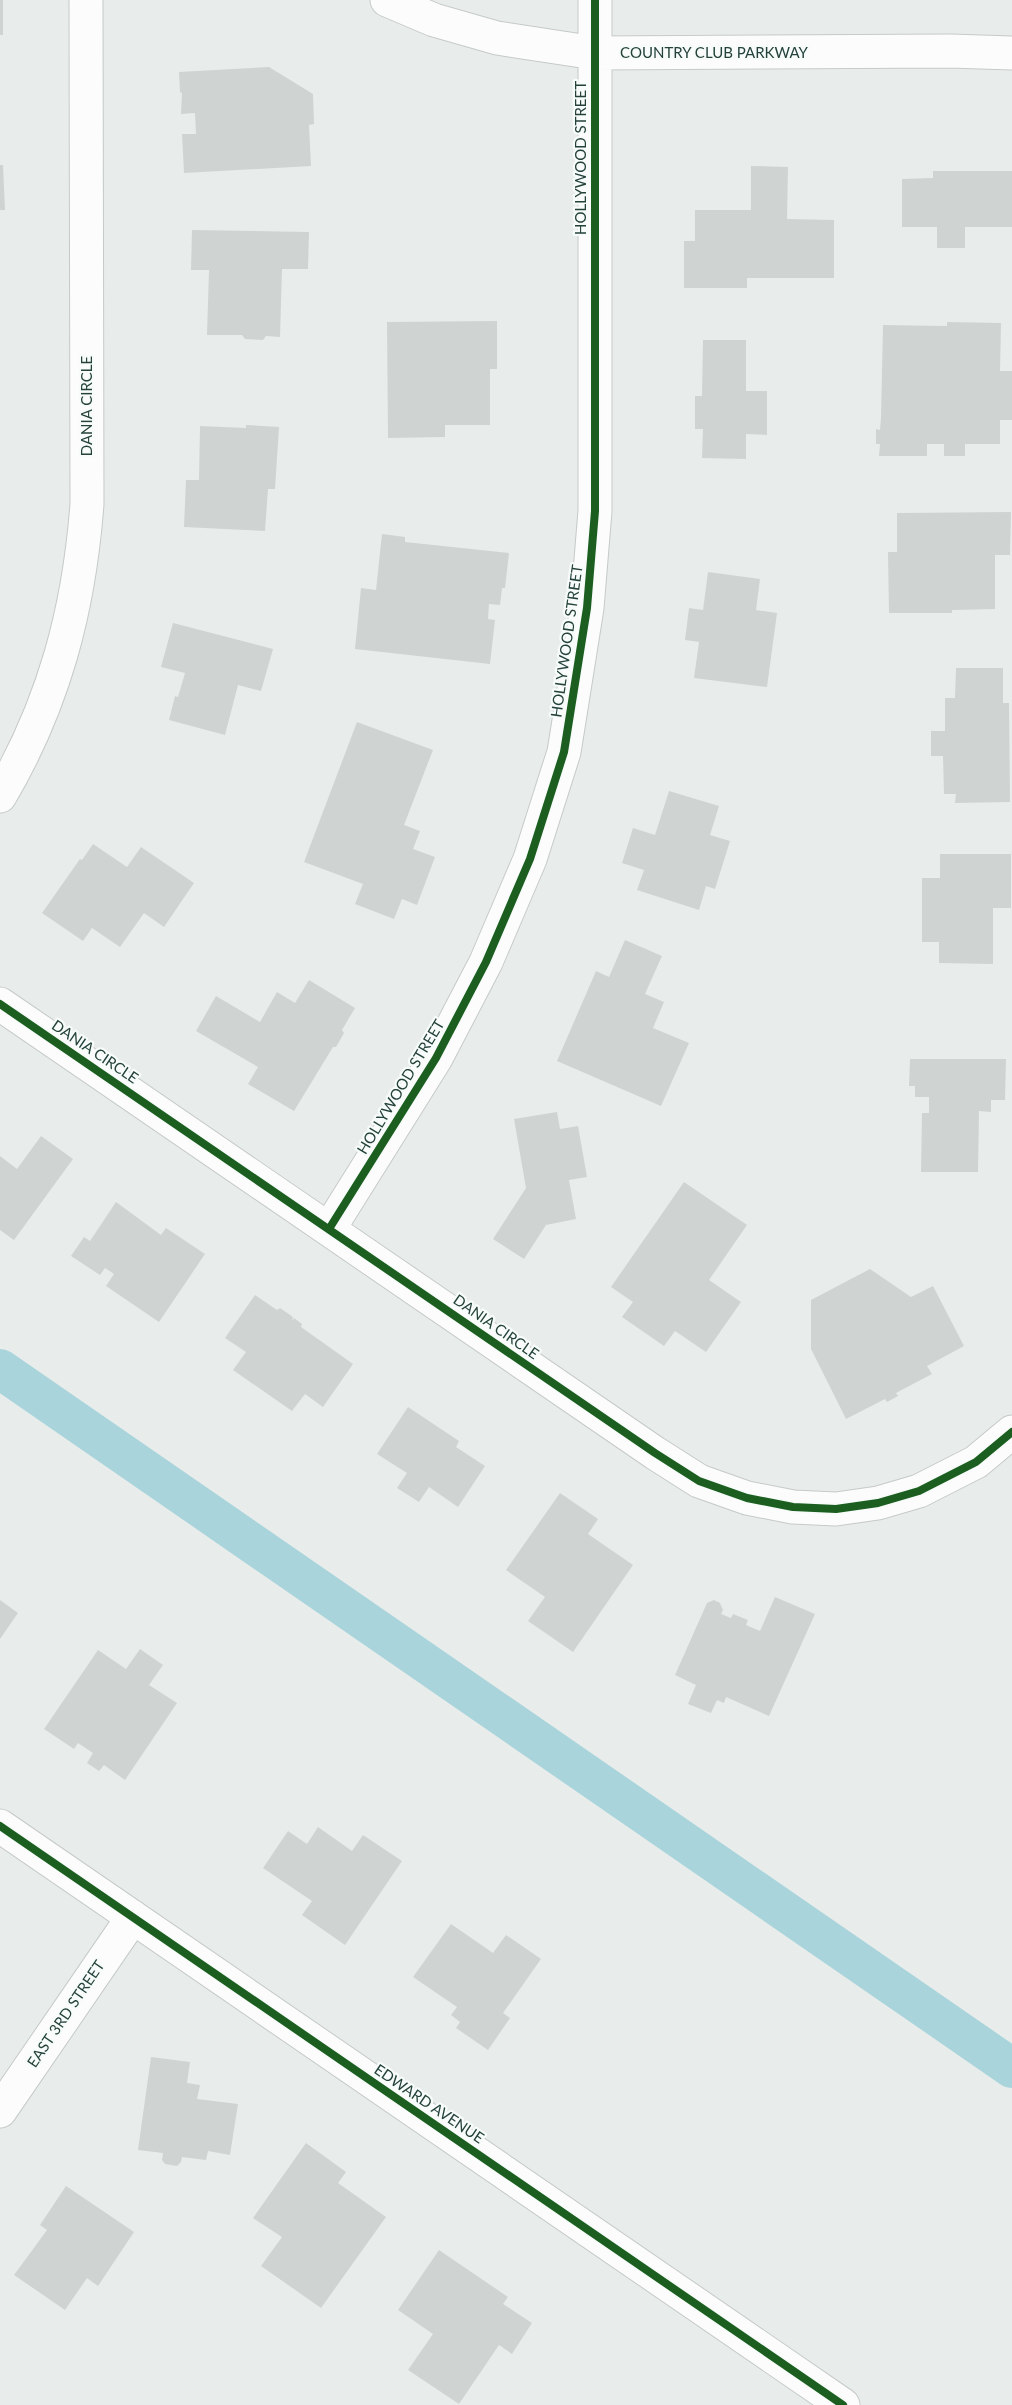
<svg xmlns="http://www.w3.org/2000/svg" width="1012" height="2405" font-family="Lato,sans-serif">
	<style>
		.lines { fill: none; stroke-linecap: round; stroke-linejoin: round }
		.canal { stroke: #a9d4db; stroke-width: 40 }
		.building { fill: #cfd4d2 }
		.minor-casing { stroke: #c5cac8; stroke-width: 35 }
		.minor { stroke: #fcfcfc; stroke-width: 33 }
		.cycleway-casing { stroke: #f7fbf9; stroke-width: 11 }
		.cycleway { stroke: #1b5e20; stroke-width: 8 }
		.labels { text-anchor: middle; stroke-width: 4.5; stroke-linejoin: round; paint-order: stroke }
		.street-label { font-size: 15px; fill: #24423a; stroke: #f7fbf9 }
	</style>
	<rect width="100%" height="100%" fill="#e8edeb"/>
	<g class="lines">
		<!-- canal -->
		<path class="canal" d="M0,1369L1012,2068"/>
	</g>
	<!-- building -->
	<path class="building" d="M0,0H3V35H0Z
		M269,67L313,94L314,124L309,125L311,166L184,173L182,134H196L195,113L181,114L182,93L180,92L179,72Z
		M0,165H3L5,210H0Z
		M751,166L788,167L787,219L834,220V278H747V288H684V241H695V210H751Z
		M933,171H1012V227H965V248H937V227H902V179L933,178Z
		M192,230L309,232L308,269H282L280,337L266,336L263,340L245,339L242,335H207L209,270H191Z
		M497,321V369H490V425H445V437L388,438L387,322Z
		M947,322L1001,323L1000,371H1012V420H1000V444H965V456H944V444H927V456H879L880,444H876V429L880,430L881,418L883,325L947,326Z
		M703,340H746V391H767V435L746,434V459L702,458L703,429H695V396H702Z
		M246,425L279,427L275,489H268L265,531L184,527L186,480H199L200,426L246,428Z
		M1011,512L1010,555H995V609L952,610V613H889L888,552H897V513Z
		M382,534L405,537V542L509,553L505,588H502L500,605L489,604L488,619L495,620L490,664L355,649L361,588L376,590Z
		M708,572L760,579L756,610L777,613L767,687L694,678L699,642L685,640L689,608L703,610Z
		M173,623L273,649L261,691L238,685L225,735L169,720L175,696L178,697L185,673L161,667Z
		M956,668H1003V703H1009L1010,802L955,803L956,794H944L943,756H931V731H945V698H955Z
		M357,722L433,750L404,825L420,831L413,849L435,857L417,905L402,899L394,919L355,904L363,884L304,862Z
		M669,791L719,806L710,835L730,841L715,889L706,886L699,910L637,890L644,870L622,863L633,828L655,835Z
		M93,844L127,867L141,847L194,883L164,927L144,913L120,947L92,928L83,941L42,913L80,859L82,860Z
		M940,854H1011V908H993V964L939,963V942H922V878H940Z
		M625,940L662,956L645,994L664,1002L653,1028L689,1043L661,1106L557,1061L596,971L609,977Z
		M309,980L355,1008L342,1030L344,1033L336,1047H333L294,1111L248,1084L258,1067L196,1031L216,996L260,1022L277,992L295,1003Z
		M910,1059H1006L1005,1100H991V1112L979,1111L978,1172H921L922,1113H929V1097H915V1086H909Z
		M557,1112L560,1129L578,1126L587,1177L569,1180L576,1219L546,1225L524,1259L493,1239L526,1188L514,1119Z
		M41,1136L73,1159L14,1240L0,1230V1156L17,1169Z
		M684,1182L747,1225L709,1280L741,1302L706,1352L675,1331L664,1346L622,1317L633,1302L611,1287Z
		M116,1202L161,1235L166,1228L205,1254L159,1322L106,1286L114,1274L105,1268L100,1275L71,1256L84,1237L90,1241Z
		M870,1269L911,1297L933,1286L964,1346L927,1366L932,1374L896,1393L898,1396L887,1402L885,1399L846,1419L811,1349V1300Z
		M255,1295L277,1310L280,1308L293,1317L292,1321L294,1318L302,1324L301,1327L353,1364L323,1407L305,1394L292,1411L233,1370L246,1352L225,1338Z
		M408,1407L459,1441L456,1447L485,1466L458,1507L429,1487L419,1502L397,1488L407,1473L377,1454Z
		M560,1493L598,1519L588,1534L633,1565L573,1652L528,1621L545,1597L506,1570Z
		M775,1597L815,1614L769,1716L726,1697L724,1703L717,1700L711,1713L688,1704L696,1685L675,1675L707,1603L714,1600L720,1603L723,1610L721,1614L731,1618L733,1614L748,1620L746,1625L760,1631Z
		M0,1600L18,1613L0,1639Z
		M140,1649L163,1665L149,1685L177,1703L125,1780L104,1765L99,1771L87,1763L93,1753L78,1743L74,1749L44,1729L98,1650L126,1669Z
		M318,1827L352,1851L363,1835L402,1861L345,1945L302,1915L312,1901L263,1868L288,1831L307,1844Z
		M451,1924L493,1953L506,1935L541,1959L503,2013L510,2018L488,2050L456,2028L460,2022L451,2015L457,2007L413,1977Z
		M151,2057L190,2062L187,2083L200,2085L197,2099L238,2104L230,2155L208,2151L206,2160L182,2157L181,2162L177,2166L165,2164L162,2160L163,2153L138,2150Z
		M306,2143L346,2172L338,2183L386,2217L321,2308L261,2266L282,2237L253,2218Z
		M66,2186L134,2232L98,2286L87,2278L65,2310L14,2275L47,2230L40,2225Z
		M439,2250L508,2297L503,2304L532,2323L512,2354L499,2345L459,2404L408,2370L433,2334L398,2310Z"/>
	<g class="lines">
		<defs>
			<path id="minor" d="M387,0L434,20L497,38L595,53L950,51L1012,53
				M0,796C54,704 79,610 87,504L86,0
				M0,1004L655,1453L699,1481L747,1498L793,1507L836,1509L878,1503L919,1491L976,1462L1012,1432
				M329,1229L436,1058L486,962L530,859L564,752L587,608L595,511V0
				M0,1826L843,2405
				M0,2111L133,1917"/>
		</defs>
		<!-- minor casing -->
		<use href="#minor" class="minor-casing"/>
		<!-- minor -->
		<use href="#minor" class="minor"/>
		<defs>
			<path id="cycleway" d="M0,1004L655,1453L699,1481L747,1498L793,1507L836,1509L878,1503L919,1491L976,1462L1012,1432
				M329,1229L436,1058L486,962L530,859L564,752L587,608L595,511V0
				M0,1826L843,2405"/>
		</defs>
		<!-- cycleway casing -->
		<use href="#cycleway" class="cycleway-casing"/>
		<!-- cycleway -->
		<use href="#cycleway" class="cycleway"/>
	</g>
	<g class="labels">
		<!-- street labels -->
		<g class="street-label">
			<text x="714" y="58">COUNTRY CLUB PARKWAY</text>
			<text transform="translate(581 158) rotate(-90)" y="5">HOLLYWOOD STREET</text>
			<text transform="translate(87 406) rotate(-90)" y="5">DANIA CIRCLE</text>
			<text transform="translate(567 641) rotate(-82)" y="5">HOLLYWOOD STREET</text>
			<text transform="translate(95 1052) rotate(34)" y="5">DANIA CIRCLE</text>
			<text transform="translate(401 1087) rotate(-59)" y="5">HOLLYWOOD STREET</text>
			<text transform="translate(496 1327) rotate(35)" y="5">DANIA CIRCLE</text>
			<text transform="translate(66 2014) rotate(-56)" y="5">EAST 3RD STREET</text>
			<text transform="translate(429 2104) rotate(34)" y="5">EDWARD AVENUE</text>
		</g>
	</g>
</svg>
